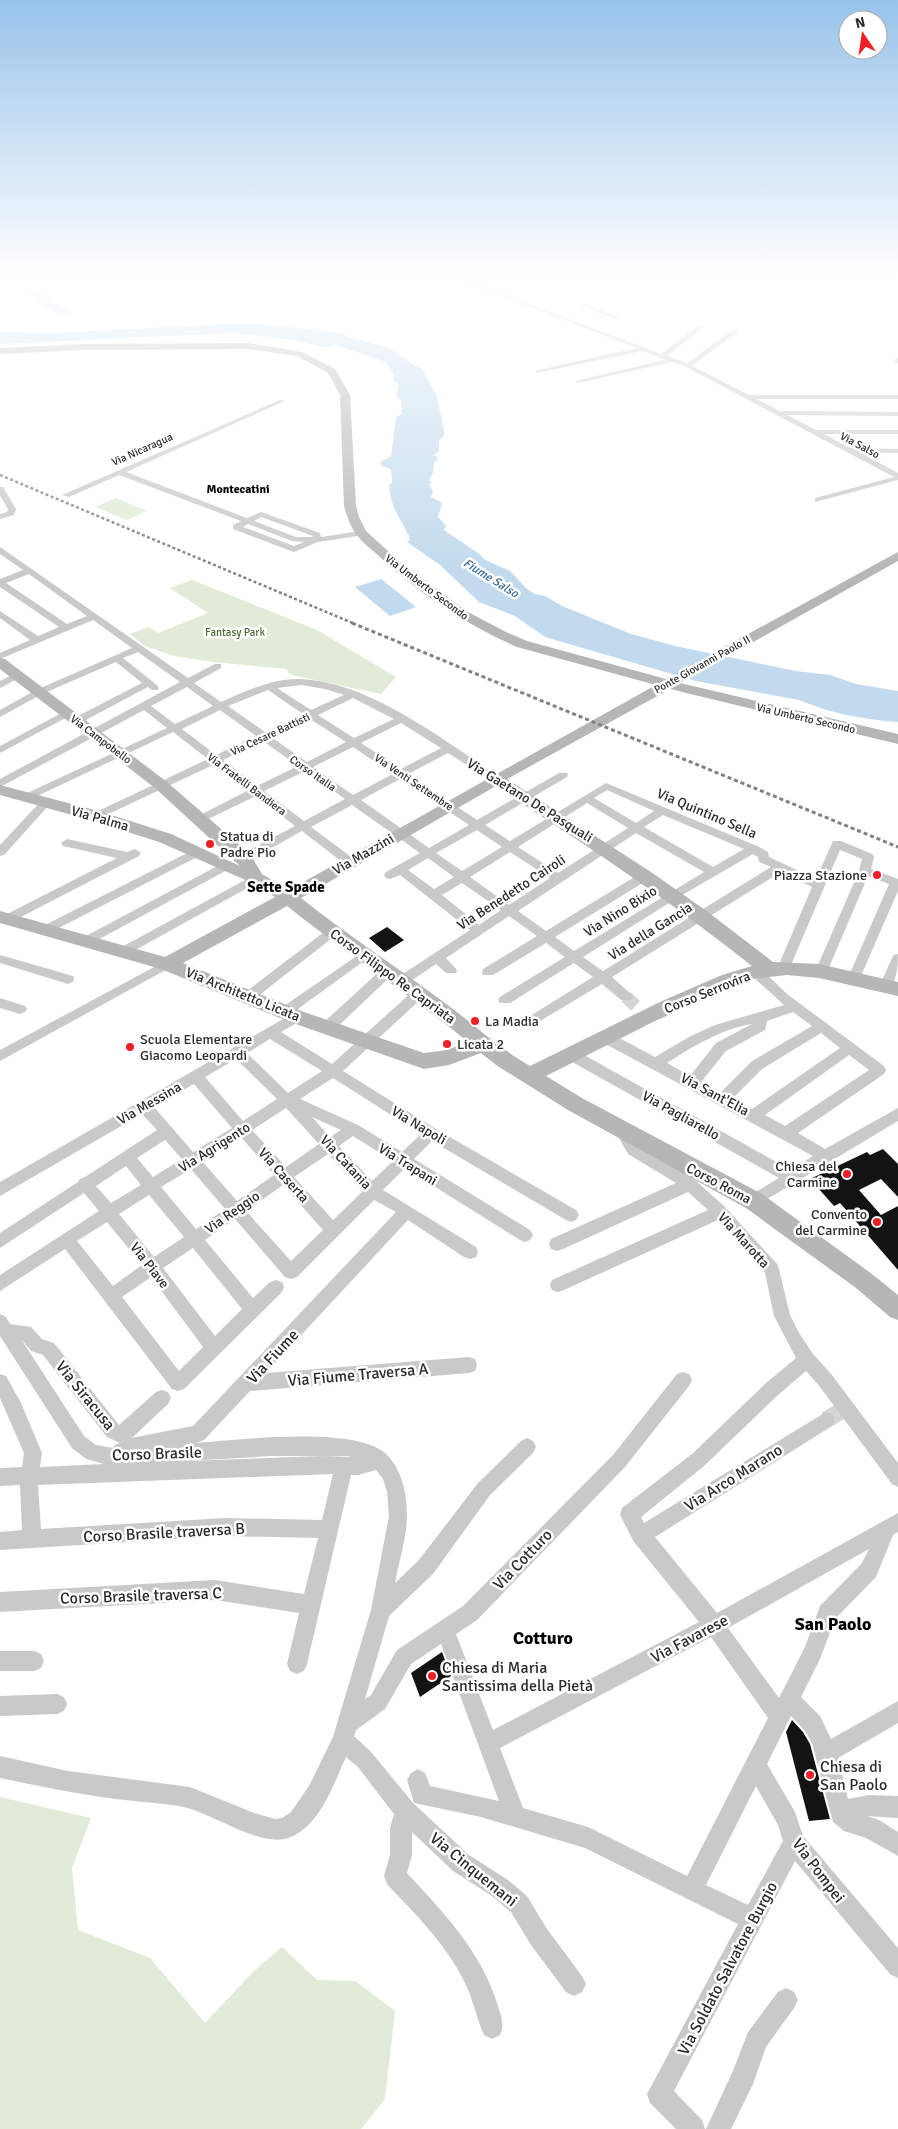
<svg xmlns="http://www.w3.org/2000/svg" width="898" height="2129" font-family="Signika,sans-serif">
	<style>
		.green { fill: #e1ebd7 }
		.water { fill: #c1daed }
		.building { fill: #131313 }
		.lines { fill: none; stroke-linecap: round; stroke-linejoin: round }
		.street-tunnel-far1 { stroke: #d5d5d5; stroke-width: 13; stroke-dasharray: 13 7; stroke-linecap: butt }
		.street-tunnel { stroke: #d5d5d5; stroke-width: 17; stroke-dasharray: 17 9; stroke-linecap: butt }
		.street { fill: #c9c9c9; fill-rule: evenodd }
		.secondary { fill: #b6b6b6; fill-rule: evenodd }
		.rail-far1 { stroke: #818181; stroke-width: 2.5; stroke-dasharray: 3 2.5; stroke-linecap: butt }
		.rail { stroke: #818181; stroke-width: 3; stroke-dasharray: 4 3; stroke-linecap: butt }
		.poi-dot { fill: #f21e25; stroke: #fff; stroke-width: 2 }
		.labels { text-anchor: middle; stroke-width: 5; stroke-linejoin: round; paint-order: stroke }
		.far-street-label { font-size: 11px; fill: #2c2c2c; stroke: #fff }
		.far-park-label { font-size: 11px; fill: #4c6a36; stroke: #fff }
		.far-neighbourhood-label { font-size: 12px; font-weight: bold; fill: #000; stroke: #fff }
		.far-water-label { font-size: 12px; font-style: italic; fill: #356a93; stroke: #fff }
		.street-label { font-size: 14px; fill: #2c2c2c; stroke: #fff }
		.poi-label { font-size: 14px; fill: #2c2c2c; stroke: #fff; text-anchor: start }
		.neighbourhood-label { font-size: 15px; font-weight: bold; fill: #000; stroke: #fff }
		.near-street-label { font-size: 16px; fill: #2c2c2c; stroke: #fff }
		.near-poi-label { font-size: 16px; fill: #2c2c2c; stroke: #fff; text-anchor: start }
		.near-neighbourhood-label { font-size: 18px; font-weight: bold; fill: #000; stroke: #fff }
	</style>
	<rect width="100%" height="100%" fill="#fff"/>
	<!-- green -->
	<path class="green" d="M116,498L147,511L127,520L95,507Z
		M192,580L317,630L396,677L381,694L296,676L288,673L287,669L213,662L174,656L145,646L130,634L149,627L158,633L208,613L170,588Z
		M0,1797L91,1818L72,1868L78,1930L150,1958L205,2023L254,1971L282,1947L317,1980L355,1981L395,2011L385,2099L361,2129H0Z"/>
	<!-- water -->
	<path class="water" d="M40,292L72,314L74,315L60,316L28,294Z
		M228,324H261L342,333L346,336L389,348L415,366L422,368L437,397L444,431V435L439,441V451L434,455L438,458L434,463L433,473L429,480L432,483L429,484L433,491L431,497L442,503L438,517L446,526L444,530L478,553L485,560L510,571L527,589L535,594L545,596L562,606L631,634L675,646L796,671L830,675L856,684L898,691V722C865,720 830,713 799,700L696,681L545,637L515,616L479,602L440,565L407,542L410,540L409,536C399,515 391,509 389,485L392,482L391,469L381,466V461L391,457L396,417L402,414L401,400L396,396L399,384L393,380L394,375L386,362L336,345L328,347L318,346L293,340L233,333L0,344V333L5,332L55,333Z
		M381,579L416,607L390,616L355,587Z"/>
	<!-- building -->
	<path class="building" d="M387,927L404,940L385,952L369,938Z
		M883,1149L898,1164V1197L881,1179L859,1190L881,1215L898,1206V1270L840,1203L834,1206L810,1179L867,1152L870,1155Z
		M442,1652L451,1676L420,1697L411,1673Z
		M792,1720L803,1732L810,1744L830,1819L809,1821L786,1732Z"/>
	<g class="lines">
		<!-- street-tunnel-far1 -->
		<path class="street-tunnel-far1" d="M626,997L638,1008"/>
		<!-- street-tunnel -->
		<path class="street-tunnel" d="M826,1420L841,1411"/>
		<!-- street -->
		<path class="street" d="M453,277H460L661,354L697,327H701V329L667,356L687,363L733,330H737V332L692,366L749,395H898V399H756L780,411L898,412V416L787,415L816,430H898V434H824L850,448L898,449V453L859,452L898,473V480L815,502V498L894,477L686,367L672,362L578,383L575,381L665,360L643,351L536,373V371L538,370L637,348Z
			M582,304H586L620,318L615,319L582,306Z
			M897,358H898V364L894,360Z
			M280,400L285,401L126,472L247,518L261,512L320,533L321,537L361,531H364V535L318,542L294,552L233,529V525L241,521L119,475L69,497L62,495ZM261,517L313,536L312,537H296L254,521ZM248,524L292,541L304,542L294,546L243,527Z
			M0,487H3L16,509L14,515L0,519V514L7,512L8,509L0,496Z
			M0,547L188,678L215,664H221V668L194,683L221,702C246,691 273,678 300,679C371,682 442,740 500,777L501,779L500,781H492L448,753L408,774L477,820L559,773H567L568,775L567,777L485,825L510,841L606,783L757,846L768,852L769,857L816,879L833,841H841L872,854L874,857L871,869L898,879V891L860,978L859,981H849L848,978L889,884L868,876L827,972L826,975H816L815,972L859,871L862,859L840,850L788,972H778L777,969L812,887L781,872L612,977L631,994L633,997L631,1000H621L602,984L535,1024L530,1022L528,1019L530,1016L593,977L574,963L510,1003H500L498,1000L500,997L565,957L546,943L493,975H483L482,972L483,969L537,936L509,916L446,958L457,970L456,973H446L436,964L405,985H395L394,982L395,979L470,930L400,875L390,879L386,878L384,875L386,872L420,853L352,805L311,827L354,859L356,862L354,865H346L302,831L248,861H240L238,858L240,855L295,826L256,796L204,821H196L194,819L196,817L249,790L215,764L100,818H92L90,816L92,814L208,759L173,732L31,799H23L22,797L23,795L167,728L144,710L4,785L0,786V779L180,682L138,652L123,658L158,686V690H152L148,687L80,723H72V719L142,683L116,662L42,694L0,717V710L36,690L132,648L93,620L0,659V653L30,640L0,618V611L38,636L59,627L0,587V579L23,570L0,554ZM29,574L87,616L67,624L6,583ZM301,685L325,689L344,695L311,710L277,688ZM187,687L213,706L175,724L151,706ZM268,690L303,714L265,732L228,706ZM353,698L394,719L354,738L318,715ZM220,710L256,736L216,755L182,729ZM310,719L346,742L307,762L271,737ZM401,723L441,748L401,769L361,743ZM263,741L298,766L257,786L223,760ZM353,747L393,774L353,795L313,767ZM305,771L345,799L304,821L264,791ZM400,779L469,825L429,848L361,800ZM607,790L654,811L636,823L594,798ZM587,803L628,828L558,873L518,847ZM663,815L744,849L713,867L644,827ZM477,830L502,847L462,871L436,853ZM636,833L704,872L574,951L555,937L649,879L651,876L649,873H641L546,931L518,911ZM510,852L550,878L509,905L470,877ZM753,854L758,857L759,862L771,867L603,971L583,957L677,898ZM428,858L454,877L434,889L408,870ZM462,883L501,910L479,925L442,895Z
			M18,672L23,675L21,677L0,688V681Z
			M67,710L72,713L71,715L0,753V746Z
			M46,799L50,800L52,802L50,804L4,855L0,856V845L42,800Z
			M67,839L127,852L135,849L141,853L139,856L11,922H3L1,919L3,916L117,858L63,846L61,843Z
			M197,848L203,852L201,855L51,932H43L41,929L43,926Z
			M225,862L231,866L229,869L92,943H84L82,940L84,937Z
			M256,874L260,875L262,878L260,881L128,954H120L118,951L120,948Z
			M332,928L336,929L338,932L336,935L253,1000H243L241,997L243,994L328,929Z
			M364,951L368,952L370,955L368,958L291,1014H281L279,1011L281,1008Z
			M898,954C898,967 897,976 891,988H881L880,985L892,958L894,955Z
			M0,955L73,976L74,979L73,982L68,984L0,963Z
			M167,960L171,961L173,964L171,967L0,1061V1050Z
			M387,967L392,969L393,972L392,975L333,1031H323L321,1027L323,1023L382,969Z
			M756,967L761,969L787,994L884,1066L886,1070L884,1074L798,1133L825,1149L898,1108V1121L754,1207L749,1206L746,1201L749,1196L779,1178L565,1058L563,1054L565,1050L570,1049L575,1050L791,1170L813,1156L598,1040L596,1036L598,1032H608L655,1057L689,1037L715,1025L784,1005L751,975L750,972L751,969ZM793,1012L812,1026L752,1061L721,1092L701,1082L726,1051L765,1030L767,1021ZM752,1024L716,1043L690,1076L667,1063C692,1047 721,1029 752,1024ZM821,1033L840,1048L752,1109L733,1098L762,1069ZM849,1055L869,1070L785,1126L765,1115Z
			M417,990L422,992L424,995L422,998L343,1071L436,1129L576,1210L579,1215L576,1220L571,1222L566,1220L432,1141L414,1159L530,1230L533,1235L530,1240L525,1242L520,1240L405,1168L383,1190L476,1247L478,1252L476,1257L470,1259L464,1257L408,1220L266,1373L469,1357L475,1359L477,1365L475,1371L469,1373L250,1391L204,1440L196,1443C238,1440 358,1425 387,1455C402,1470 407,1494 407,1515C407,1537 399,1561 395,1583L419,1560L478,1483L521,1441L527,1438L533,1441L536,1447L533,1453L490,1495L433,1574L389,1616L365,1699L371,1695L397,1650L463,1606L613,1455L677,1374L683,1372L689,1374L692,1380L689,1386L625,1467L477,1620L456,1634L493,1730L699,1622L634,1542L620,1515L622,1508L692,1454L766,1383L796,1358L774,1316L765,1273L718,1220L564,1290L558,1292L552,1290L550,1285L552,1280L708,1210L688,1192L563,1249L557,1251L551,1249L549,1244L551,1239L676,1183L628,1154L614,1129L616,1125L621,1123L626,1125L638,1146L695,1180L725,1207L778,1265L790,1315L799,1333L813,1354L832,1375L898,1463V1487L892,1484L820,1387L806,1371L778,1395L704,1466L641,1517L644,1523L826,1412L832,1414L835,1420L832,1426L655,1537L717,1613L898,1513V1532L893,1535L876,1577L835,1619L820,1659L801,1697L820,1716L831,1739L898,1701V1723L838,1758L848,1799L869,1795L898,1796V1818L867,1816L879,1820L898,1832V1856L866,1838L844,1831L833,1822L812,1743L805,1731L791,1716L767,1764L795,1812L803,1836L898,1948V1978L890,1974L795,1861L674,2091L702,2120L705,2129H676L650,2103L647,2094L738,1924L585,1848L481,1817L414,1803L407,1780L411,1773L418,1769L425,1773L430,1786L499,1801L441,1644L411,1664L385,1709L356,1730L354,1736L372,1753L413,1803L469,1855L508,1880L527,1896L547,1929L582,1976L586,1984L582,1992L574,1996L566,1992L531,1945L511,1912L492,1896L453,1871L412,1832V1855L407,1873C444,1913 482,1952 498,2006C501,2017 505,2025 500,2035L492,2039L484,2035C476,2017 473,1998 464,1981C446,1944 415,1914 387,1884L384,1876L390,1855V1828L394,1814L358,1767L346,1757C333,1785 320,1827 288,1838C262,1847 217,1817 191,1809C171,1803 138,1802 116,1799C77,1794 39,1786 0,1778V1756L68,1771L190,1787L254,1813L275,1819L282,1818L291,1812L309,1786L333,1737L371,1610L389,1516L387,1492L383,1479L376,1470L358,1475H351L307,1664L304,1671L297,1674L290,1671L287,1664L299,1613L215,1600L0,1612V1592L215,1580L304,1594L318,1538L226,1536L0,1550V1532L22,1530L20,1485L0,1486V1468L22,1467L24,1453L0,1398V1374L6,1376L21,1403L42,1453L40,1467L104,1464L86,1459L72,1448L0,1336V1314L6,1317L10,1324L31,1327L42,1339L54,1343L119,1425L156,1392L162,1390L168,1392L171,1398L168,1404L133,1437L120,1443L107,1437L43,1355L31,1351L21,1339L84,1436L96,1445L113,1448L115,1445L131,1438L193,1426L396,1212L374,1200L297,1277L291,1279L285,1277L235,1219L205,1240L253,1298L270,1282L276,1280L282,1282L284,1287L282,1292L184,1389L178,1391L172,1389L65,1249L0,1291V1275L99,1211L84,1193L0,1248V1233L78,1182L80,1179L85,1177L157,1130L142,1114L0,1196V1182L292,1014H302L304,1017L302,1020L281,1032L332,1064L412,992ZM270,1039L322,1071L288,1093L247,1053ZM236,1059L277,1099L243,1121L205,1077ZM333,1078L421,1134L402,1152L358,1125L300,1099ZM194,1084L232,1128L193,1152L154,1107ZM286,1108L319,1144L286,1167L252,1130ZM312,1117L341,1130L330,1137ZM353,1136L393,1161L372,1181L339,1146ZM241,1137L274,1175L237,1201L202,1161ZM165,1140L182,1159L153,1177L137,1158ZM328,1154L363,1191L333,1220L294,1177ZM126,1166L141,1185L111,1203L96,1186ZM191,1169L225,1209L196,1229L161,1187ZM283,1185L323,1230L291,1261L246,1211ZM149,1195L184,1237L154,1257L119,1214ZM107,1222L142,1265L113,1286L77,1241ZM193,1248L242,1309L215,1336L163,1268ZM151,1277L203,1347L179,1371L122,1297ZM271,1456H347L352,1457L322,1456L187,1461ZM333,1474L322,1520L226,1518L41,1529L38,1485ZM869,1549L862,1563L820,1606L805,1647L779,1698L728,1628ZM711,1637L768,1718L687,1876L588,1827L523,1808L500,1748ZM756,1786L778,1825L783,1841L748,1905L706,1885Z
			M0,998L25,1006L27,1009L25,1012L20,1014L0,1008Z
			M0,1651H34L41,1654L44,1661L41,1668L34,1671H0Z
			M57,1694L64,1697L67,1704L64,1711L57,1714L0,1716V1696Z
			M786,1988L794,1992L798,2000L794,2008L766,2047L753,2084L731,2129H706L733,2071L748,2032L778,1992Z"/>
		<!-- secondary -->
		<path class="secondary" d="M248,343L302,352L335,369L350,395L356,506L359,517L366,531L399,561L466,611L506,632L527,641L666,679L898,552V561L680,683L898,734V744L670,689L507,779L651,872L708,912L773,962L819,964L898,982V996L819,978L787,975L751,979L655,1021L546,1076L582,1098L762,1194L872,1274L898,1295V1320L890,1317L856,1288L746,1208L568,1110L496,1065L481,1053L449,1065L424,1069L290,1022L161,969L0,923V911L165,957L275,897L250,882L159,842L90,820L0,795V785L102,812L171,834L240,866L155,788L0,669V658L5,659L167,782L250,854L262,874L289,890L656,685L517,647C467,625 421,595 381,558C373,550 362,543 356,534C350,526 347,516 344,506L340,395L328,373L297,356L248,349L84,350L0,354V348L84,344ZM496,786C584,844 670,900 752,966L722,975L662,1001L530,1066C502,1050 479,1029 453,1009C403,971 350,937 301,898ZM287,906C346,953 409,994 468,1042L447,1050L424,1053L304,1012L183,963Z"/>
		<!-- rail-far1 -->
		<path class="rail-far1" d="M0,475L355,624"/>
		<!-- rail -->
		<path class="rail" d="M352,623L898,847"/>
	</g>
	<!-- sky -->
	<linearGradient id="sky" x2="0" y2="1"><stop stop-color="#98c3ea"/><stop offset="0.48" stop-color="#fff"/><stop offset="1" stop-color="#fff" stop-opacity="0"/></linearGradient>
	<rect width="898" height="575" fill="url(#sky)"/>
	<!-- markers -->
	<g class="poi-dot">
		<circle cx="210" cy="844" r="5"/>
		<circle cx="877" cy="875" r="5"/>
		<circle cx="475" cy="1021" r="5"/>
		<circle cx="447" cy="1044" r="5"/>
		<circle cx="130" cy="1047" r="5"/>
		<circle cx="847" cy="1174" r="5"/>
		<circle cx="877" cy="1222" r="5"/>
		<circle cx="432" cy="1676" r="5"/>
		<circle cx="810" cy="1775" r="5"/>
	</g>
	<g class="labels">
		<!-- far-street labels -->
		<g class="far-street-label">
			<text transform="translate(860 445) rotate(28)" y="4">Via Salso</text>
			<text transform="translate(142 449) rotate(-24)" y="4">Via Nicaragua</text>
			<text transform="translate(427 587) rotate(37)" y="4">Via Umberto Secondo</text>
			<text transform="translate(702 664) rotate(-29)" y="4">Ponte Giovanni Paolo II</text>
			<text transform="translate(806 718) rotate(13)" y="4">Via Umberto Secondo</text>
			<text transform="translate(270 734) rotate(-25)" y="4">Via Cesare Battisti</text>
			<text transform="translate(101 739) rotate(37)" y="4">Via Campobello</text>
			<text transform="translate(313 773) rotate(35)" y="4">Corso Italia</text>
			<text transform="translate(414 782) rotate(34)" y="4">Via Venti Settembre</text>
			<text transform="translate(247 784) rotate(37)" y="4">Via Fratelli Bandiera</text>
		</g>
		<!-- far-park labels -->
		<g class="far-park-label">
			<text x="235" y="636">Fantasy Park</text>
		</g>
		<!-- far-neighbourhood labels -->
		<g class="far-neighbourhood-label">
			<text x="238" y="493">Montecatini</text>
		</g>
		<!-- far-water labels -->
		<g class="far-water-label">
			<text transform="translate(491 578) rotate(32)" y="4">Fiume Salso</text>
		</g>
		<!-- street labels -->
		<g class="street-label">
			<text transform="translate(530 800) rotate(32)" y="5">Via Gaetano De Pasquali</text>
			<text transform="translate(707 813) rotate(23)" y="5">Via Quintino Sella</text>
			<text transform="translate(100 818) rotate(16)" y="5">Via Palma</text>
			<text transform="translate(363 854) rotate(-30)" y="5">Via Mazzini</text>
			<text transform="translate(511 892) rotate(-33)" y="5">Via Benedetto Cairoli</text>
			<text transform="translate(620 911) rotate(-32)" y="5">Via Nino Bixio</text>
			<text transform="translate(650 931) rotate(-32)" y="5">Via della Gancia</text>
			<text transform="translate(393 976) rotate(36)" y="5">Corso Filippo Re Capriata</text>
			<text transform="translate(707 992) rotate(-22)" y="5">Corso Serrovira</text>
			<text transform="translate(243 994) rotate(22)" y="5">Via Architetto Licata</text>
			<text transform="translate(715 1094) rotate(28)" y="5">Via Sant'Elia</text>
			<text transform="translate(149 1103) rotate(-30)" y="5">Via Messina</text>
			<text transform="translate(681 1115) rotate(29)" y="5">Via Pagliarello</text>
			<text transform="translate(419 1125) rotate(31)" y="5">Via Napoli</text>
			<text transform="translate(214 1147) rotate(-32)" y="5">Via Agrigento</text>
			<text transform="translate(346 1162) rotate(47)" y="5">Via Catania</text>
			<text transform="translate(408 1164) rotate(32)" y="5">Via Trapani</text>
			<text transform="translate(284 1175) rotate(48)" y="5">Via Caserta</text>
			<text transform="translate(719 1183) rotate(28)" y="5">Corso Roma</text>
			<text transform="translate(232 1212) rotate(-35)" y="5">Via Reggio</text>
			<text transform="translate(744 1240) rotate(48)" y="5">Via Marotta</text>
			<text transform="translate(150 1265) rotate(52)" y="5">Via Piave</text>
		</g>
		<!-- poi labels -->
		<g class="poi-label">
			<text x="220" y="841">Statua di<tspan x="220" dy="16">Padre Pio</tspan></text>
			<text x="867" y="880" text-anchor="end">Piazza Stazione</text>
			<text x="485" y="1026">La Madia</text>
			<text x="140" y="1044">Scuola Elementare<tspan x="140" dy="16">Giacomo Leopardi</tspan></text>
			<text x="457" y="1049">Licata 2</text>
			<text x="837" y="1171" text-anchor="end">Chiesa del<tspan x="837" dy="16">Carmine</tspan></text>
			<text x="867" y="1219" text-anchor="end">Convento<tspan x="867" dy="16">del Carmine</tspan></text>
		</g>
		<!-- neighbourhood labels -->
		<g class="neighbourhood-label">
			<text x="286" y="892">Sette Spade</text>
		</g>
		<!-- near-street labels -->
		<g class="near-street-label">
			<text transform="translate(272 1356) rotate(-47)" y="6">Via Fiume</text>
			<text transform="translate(358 1374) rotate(-5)" y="6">Via Fiume Traversa A</text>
			<text transform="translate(86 1395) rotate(51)" y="6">Via Siracusa</text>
			<text transform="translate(157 1453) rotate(-2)" y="6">Corso Brasile</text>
			<text transform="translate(733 1477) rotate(-32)" y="6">Via Arco Marano</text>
			<text transform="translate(164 1532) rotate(-3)" y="6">Corso Brasile traversa B</text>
			<text transform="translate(522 1559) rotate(-46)" y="6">Via Cotturo</text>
			<text transform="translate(141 1595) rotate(-2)" y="6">Corso Brasile traversa C</text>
			<text transform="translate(689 1638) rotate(-28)" y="6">Via Favarese</text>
			<text transform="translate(474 1869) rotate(39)" y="6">Via Cinquemani</text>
			<text transform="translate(819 1870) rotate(53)" y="6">Via Pompei</text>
			<text transform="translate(727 1968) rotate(-62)" y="6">Via Soldato Salvatore Burgio</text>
		</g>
		<!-- near-poi labels -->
		<g class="near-poi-label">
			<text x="442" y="1673">Chiesa di Maria<tspan x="442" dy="18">Santissima della Pietà</tspan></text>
			<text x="820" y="1772">Chiesa di<tspan x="820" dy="18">San Paolo</tspan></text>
		</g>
		<!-- near-neighbourhood labels -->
		<g class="near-neighbourhood-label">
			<text x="833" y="1630">San Paolo</text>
			<text x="543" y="1644">Cotturo</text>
		</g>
	</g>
	<!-- north arrow -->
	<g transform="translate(863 35) rotate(347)"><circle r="24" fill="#ffffff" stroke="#ababab"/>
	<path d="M0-4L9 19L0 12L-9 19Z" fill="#f21e25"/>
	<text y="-8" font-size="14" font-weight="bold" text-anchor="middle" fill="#2c2c2c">N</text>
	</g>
</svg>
